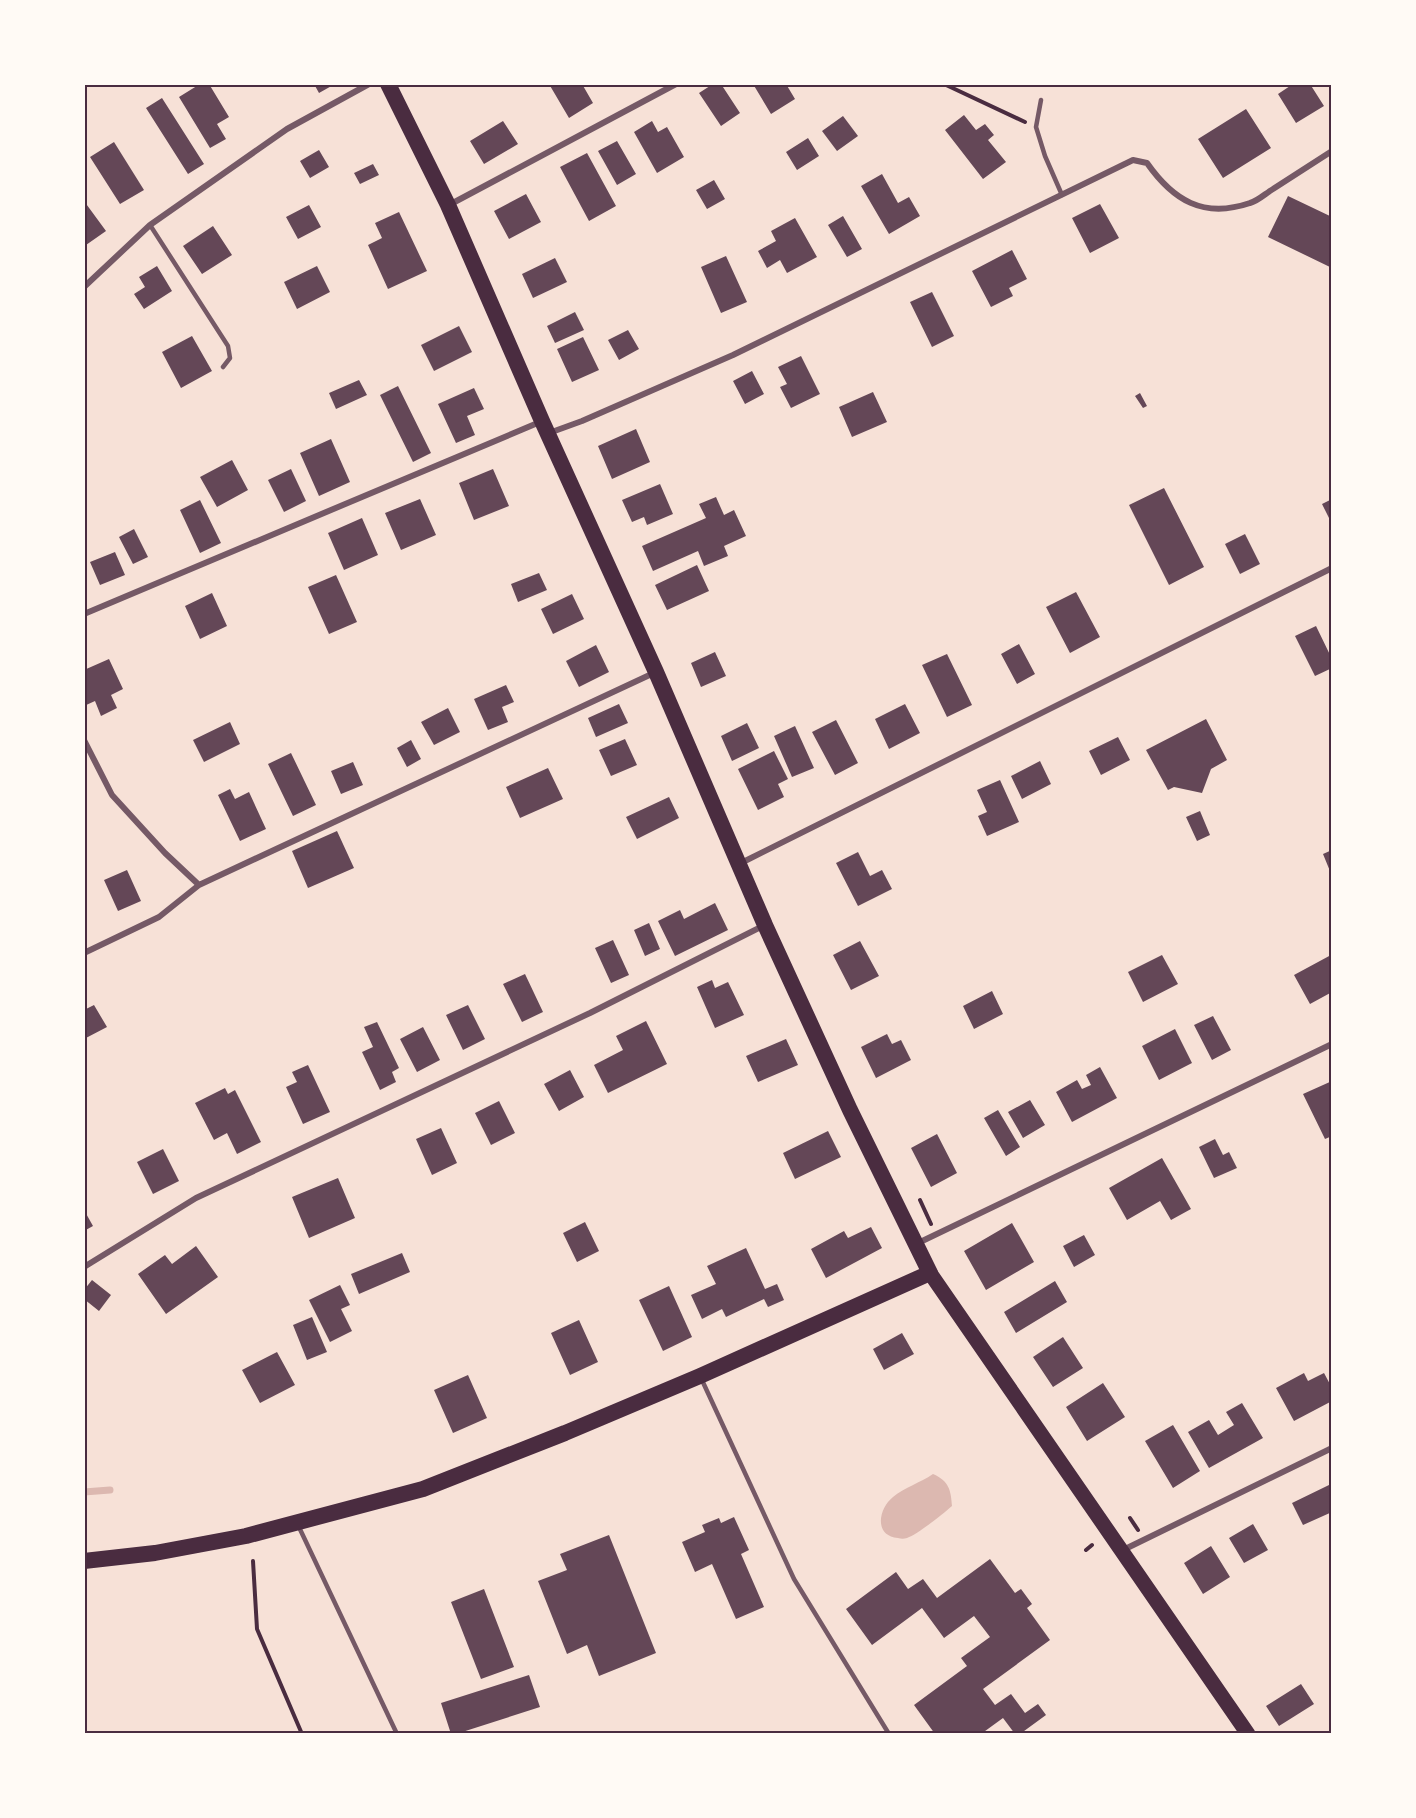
<svg xmlns="http://www.w3.org/2000/svg" width="1416" height="1818" font-family="Roboto,sans-serif">
	<style>
		.water { fill: #dcb8b0 }
		.lines { fill: none; stroke-linecap: round; stroke-linejoin: round }
		.stream { stroke: #dcb8b0; stroke-width: 7 }
		.building { fill: #644757 }
		.path { stroke: #4a2c40; stroke-width: 4 }
		.service { stroke: #755966; stroke-width: 4.5 }
		.minor { stroke: #755966; stroke-width: 6 }
		.primary { stroke: #4a2c40; stroke-width: 15 }
		.trunk { stroke: #4a2c40; stroke-width: 16 }
		.neatline { fill: none; stroke: #4a2c40; stroke-width: 2 }
	</style>
	<rect width="100%" height="100%" fill="#f7e1d7"/>
	<!-- water -->
	<path class="water" d="M933,1474C949,1481 951,1490 952,1506C943,1514 918,1534 907,1538C904,1539 901,1539 898,1538C874,1536 878,1509 893,1497C905,1487 920,1483 933,1474Z"/>
	<g class="lines">
		<!-- stream -->
		<path class="stream" d="M84,1492L110,1490"/>
	</g>
	<!-- building -->
	<path class="building" d="M200,84H209L229,117L217,124L226,139L210,148L179,97Z
		M314,84H335L319,93Z
		M549,84H582L593,103L569,118Z
		M713,84H721L740,113L721,126L699,93Z
		M753,84H786L795,99L771,114Z
		M1293,84H1310L1324,106L1296,123L1278,94Z
		M162,98L204,164L188,174L146,108Z
		M1246,109L1271,148L1223,178L1198,139Z
		M964,115L976,130L985,124L994,135L988,140L1006,162L983,179L945,130Z
		M843,116L858,136L837,151L822,131Z
		M503,121L518,144L484,164L470,141Z
		M652,121L658,132L667,127L684,157L657,173L634,132Z
		M808,138L819,156L797,170L786,152Z
		M617,141L636,174L617,185L598,151Z
		M114,142L144,190L120,204L90,157Z
		M319,150L329,167L310,178L300,161Z
		M587,153L616,206L589,221L560,167Z
		M373,164L379,175L360,184L354,173Z
		M882,174L898,203L909,197L920,216L889,234L861,186Z
		M714,180L725,199L707,209L696,190Z
		M526,194L541,222L509,239L494,211Z
		M1288,196L1332,217V268L1268,237Z
		M84,201L106,231L86,245L84,242Z
		M1100,204L1119,238L1090,253L1072,218Z
		M309,205L321,227L298,239L286,217Z
		M399,212L427,271L388,289L368,245L382,238L375,223Z
		M843,216L862,249L847,257L828,225Z
		M795,218L817,257L787,273L780,260L767,268L758,251L776,241L771,231Z
		M213,226L232,255L202,274L183,246Z
		M1012,250L1027,279L1009,288L1013,296L991,307L972,271Z
		M726,256L747,302L721,313L701,267Z
		M555,258L567,282L533,298L522,274Z
		M157,266L172,291L144,309L134,294L145,287L139,277Z
		M317,266L330,292L297,309L284,282Z
		M932,292L954,336L932,347L910,302Z
		M575,312L584,330L555,343L547,326Z
		M459,326L472,352L434,371L421,345Z
		M628,330L639,349L619,360L608,340Z
		M192,336L212,371L181,388L162,352Z
		M583,337L599,370L572,382L557,349Z
		M801,356L820,394L791,408L780,387L787,384L778,367Z
		M752,371L764,394L745,404L733,381Z
		M359,380L367,395L336,409L329,393Z
		M398,386L431,453L413,462L380,395Z
		M474,388L484,409L467,416L475,435L456,443L438,404Z
		M873,392L887,422L852,437L839,407Z
		M1140,393L1147,406L1143,408L1135,396Z
		M636,429L650,462L612,479L598,446Z
		M331,439L350,482L319,496L300,453Z
		M232,460L248,490L217,507L200,477Z
		M291,469L306,501L284,512L268,480Z
		M493,469L509,506L474,520L459,483Z
		M660,484L673,514L647,525L644,517L632,522L622,500Z
		M1164,488L1204,567L1169,585L1129,505Z
		M716,497L724,515L734,510L746,536L724,546L728,556L704,566L698,551L653,571L642,546L706,518L699,504Z
		M420,499L436,535L401,550L385,513Z
		M1332,499V524L1322,504Z
		M200,500L221,543L200,553L180,510Z
		M362,518L378,555L344,570L328,533Z
		M134,529L148,557L133,564L119,537Z
		M1245,534L1260,564L1240,574L1225,544Z
		M115,552L125,575L100,585L90,562Z
		M697,565L709,591L667,610L655,585Z
		M539,573L547,590L518,602L511,584Z
		M336,575L357,622L329,634L308,587Z
		M1076,592L1100,637L1070,653L1046,607Z
		M212,593L227,626L200,639L185,606Z
		M572,594L584,619L553,634L541,609Z
		M1316,626L1332,659V668L1315,676L1295,636Z
		M1019,644L1035,674L1017,684L1001,654Z
		M596,645L609,672L579,687L566,661Z
		M715,652L726,676L701,687L691,663Z
		M947,654L972,705L947,717L922,665Z
		M109,659L123,689L111,695L117,708L101,716L95,701L84,706V670Z
		M506,685L514,702L502,707L508,722L488,730L474,699Z
		M619,704L628,723L596,737L588,718Z
		M905,704L920,733L889,749L875,719Z
		M448,708L460,732L434,745L421,722Z
		M1206,719L1227,760L1211,769L1202,793L1174,787L1168,790L1146,750Z
		M836,720L858,763L835,775L812,732Z
		M230,722L240,744L204,762L193,740Z
		M747,723L759,748L732,761L721,736Z
		M795,726L814,768L792,777L774,736Z
		M1118,737L1130,760L1101,775L1089,751Z
		M625,739L637,765L611,776L599,750Z
		M411,740L421,759L407,767L397,748Z
		M774,751L788,779L778,784L784,797L758,810L738,769Z
		M291,753L316,805L293,816L268,764Z
		M1040,761L1051,784L1022,799L1011,776Z
		M353,762L363,785L341,794L331,771Z
		M548,768L563,799L520,818L506,787Z
		M1000,780L1019,822L987,836L978,816L987,812L977,790Z
		M230,789L235,799L249,792L266,829L240,841L218,795Z
		M669,797L679,818L637,839L626,817Z
		M1200,811L1210,835L1197,841L1186,817Z
		M337,831L354,868L308,888L292,851Z
		M1332,850V876L1323,854Z
		M858,852L870,876L882,870L892,889L858,906L836,863Z
		M127,870L141,901L118,911L104,880Z
		M715,903L728,930L675,956L658,921L680,910L684,919Z
		M649,923L660,949L645,956L634,930Z
		M613,940L629,975L611,983L595,948Z
		M860,941L879,976L851,990L833,955Z
		M1162,955L1178,984L1143,1002L1128,972Z
		M1331,955L1332,992L1310,1004L1294,975Z
		M525,974L543,1012L522,1022L503,984Z
		M712,980L715,988L728,982L744,1015L715,1028L697,987Z
		M992,991L1003,1014L974,1029L963,1006Z
		M94,1005L107,1027L84,1039V1010Z
		M468,1005L485,1039L463,1050L446,1015Z
		M1213,1016L1231,1050L1212,1060L1194,1025Z
		M646,1021L667,1064L608,1093L594,1065L623,1050L616,1036Z
		M377,1022L399,1068L392,1072L396,1082L380,1090L362,1052L373,1047L364,1027Z
		M423,1027L440,1060L417,1072L400,1039Z
		M1175,1029L1192,1063L1159,1080L1142,1046Z
		M887,1034L892,1044L901,1040L911,1060L876,1078L861,1047Z
		M786,1039L798,1065L758,1082L746,1056Z
		M308,1065L330,1112L303,1124L286,1087L297,1082L292,1072Z
		M1100,1067L1117,1098L1072,1122L1056,1092L1077,1080L1082,1089L1091,1085L1086,1075Z
		M570,1070L584,1097L559,1111L544,1084Z
		M1332,1081V1136L1325,1139L1303,1094Z
		M225,1088L228,1094L235,1090L261,1142L237,1154L227,1133L214,1140L195,1103Z
		M1030,1100L1045,1125L1023,1138L1008,1112Z
		M499,1101L515,1133L491,1145L475,1113Z
		M998,1110L1020,1147L1006,1156L984,1118Z
		M441,1128L457,1163L432,1175L416,1139Z
		M828,1131L841,1157L795,1179L783,1153Z
		M937,1134L957,1173L931,1187L911,1148Z
		M1215,1139L1223,1155L1229,1152L1237,1168L1214,1178L1199,1147Z
		M163,1149L179,1181L153,1194L137,1162Z
		M1162,1158L1191,1209L1171,1220L1160,1201L1127,1220L1109,1188Z
		M338,1178L355,1218L309,1238L292,1197Z
		M84,1210L93,1226L84,1231Z
		M585,1222L599,1251L577,1262L563,1233Z
		M1012,1223L1034,1262L986,1290L964,1251Z
		M871,1227L882,1248L826,1278L811,1249L844,1231L848,1238Z
		M1084,1235L1095,1255L1074,1267L1063,1246Z
		M196,1246L218,1277L166,1314L138,1274L165,1255L172,1264Z
		M746,1248L765,1289L777,1284L784,1300L768,1307L764,1299L726,1317L722,1309L702,1319L691,1295L716,1284L707,1266Z
		M402,1253L410,1272L359,1294L351,1274Z
		M92,1280L111,1295L99,1311L84,1299V1290Z
		M1055,1281L1067,1302L1016,1333L1004,1312Z
		M340,1285L350,1305L341,1309L352,1331L330,1342L309,1300Z
		M669,1286L692,1337L663,1351L639,1300Z
		M312,1317L327,1352L307,1360L293,1325Z
		M579,1320L598,1362L570,1375L551,1333Z
		M902,1333L914,1354L884,1370L873,1349Z
		M1063,1337L1083,1368L1053,1387L1033,1357Z
		M277,1352L295,1385L260,1403L242,1370Z
		M1304,1373L1308,1381L1324,1373L1332,1388V1401L1294,1421L1276,1388Z
		M468,1375L487,1418L453,1433L434,1390Z
		M1103,1383L1125,1417L1087,1441L1066,1407Z
		M1242,1403L1263,1438L1209,1468L1188,1432L1209,1420L1218,1435L1234,1425L1226,1412Z
		M1173,1425L1200,1471L1173,1488L1145,1441Z
		M1329,1485L1332,1491V1512L1303,1525L1292,1503Z
		M734,1517L749,1550L741,1554L764,1607L736,1619L712,1564L695,1572L682,1542L705,1532L702,1525L719,1518L721,1523Z
		M1253,1524L1268,1550L1244,1563L1229,1538Z
		M609,1535L656,1653L599,1676L587,1645L567,1654L538,1581L567,1570L560,1554Z
		M1211,1546L1230,1577L1203,1594L1184,1563Z
		M990,1559L1015,1593L1021,1589L1032,1604L1027,1608L1050,1640L983,1689L995,1705L1011,1694L1025,1713L1038,1704L1046,1715L1020,1734H1015L1003,1718L981,1734H935L914,1705L967,1666L961,1658L990,1637L974,1616L944,1638L922,1608L872,1645L846,1609L896,1572L908,1589L923,1579L937,1598Z
		M484,1589L514,1667L481,1679L451,1602Z
		M529,1675L540,1707L456,1734H451L441,1703Z
		M1301,1684L1314,1704L1279,1726L1266,1706Z"/>
	<g class="lines">
		<!-- path -->
		<path class="path" d="M944,84L1025,122
			M920,1200L931,1224
			M1130,1518L1138,1530
			M1086,1550L1092,1545
			M253,1561L257,1629L302,1734"/>
		<!-- service -->
		<path class="service" d="M1041,100L1036,127L1045,156L1062,195
			M150,225L228,346L230,358L223,367
			M701,1378L794,1579L889,1734
			M298,1525L397,1734"/>
		<!-- minor -->
		<path class="minor" d="M449,205L676,84
			M84,287L150,225L287,129L369,84
			M549,433L582,421L733,355L1133,160L1147,163C1173,200 1203,219 1250,203C1258,201 1266,193 1273,189C1293,176 1312,164 1332,151
			M84,614L540,422
			M84,740L112,795L165,853L199,885
			M741,863L1332,568
			M84,953L159,917L199,885L656,672
			M916,1244L1332,1044
			M84,1267L196,1198L590,1013L765,925
			M1123,1550L1332,1448"/>
		<!-- primary -->
		<path class="primary" d="M930,1273L1248,1734"/>
		<!-- trunk -->
		<path class="trunk" d="M84,1561L155,1553L246,1536L423,1489L565,1433L700,1376L930,1273L850,1110L765,925L656,672L542,421L448,205L388,84"/>
	</g>
	<!-- border -->
	<rect width="1416" height="1818" fill="none" stroke="#fffaf5" stroke-width="171"/>
	<rect x="86" y="86" width="1244" height="1646" class="neatline"/>
</svg>
